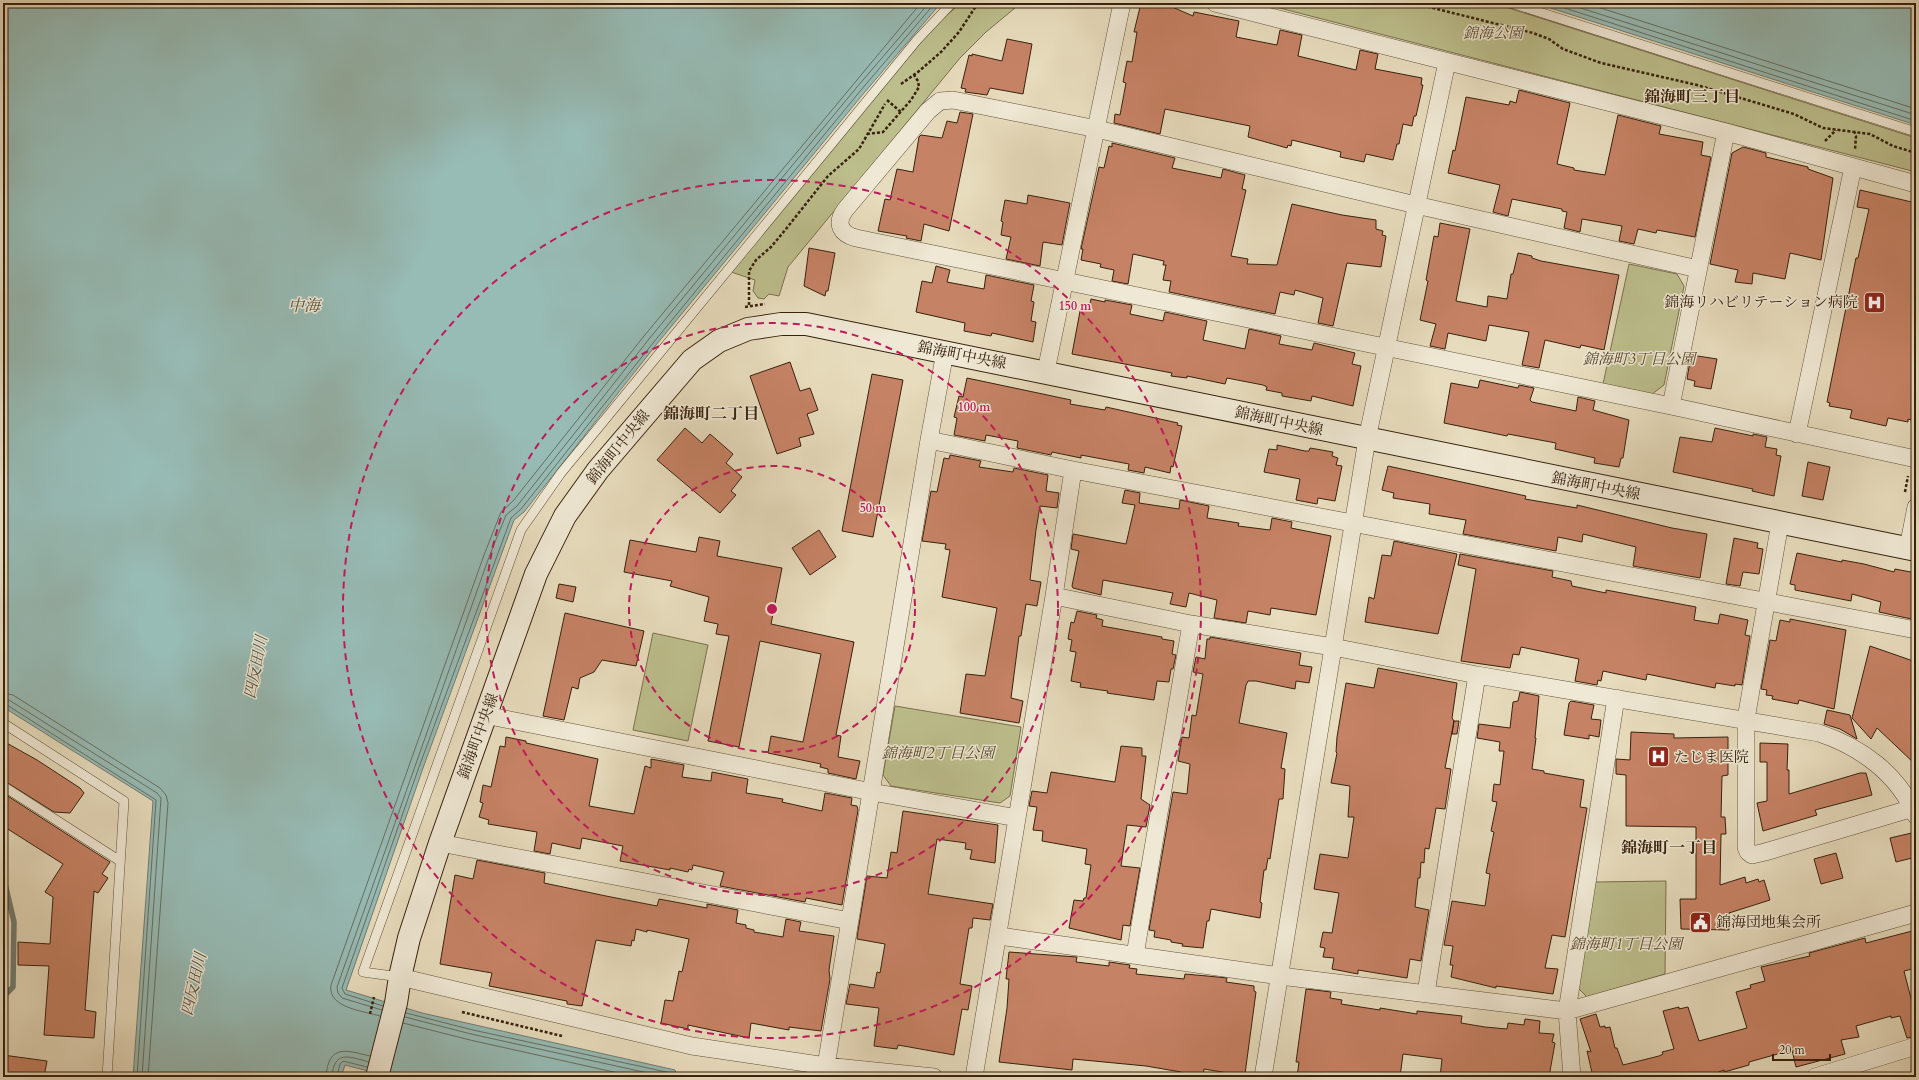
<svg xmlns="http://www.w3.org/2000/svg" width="1919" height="1080" font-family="Cardo,'Noto Serif JP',serif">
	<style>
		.green { fill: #bcbe8c; stroke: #7a704c }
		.water { fill: #97bbb5; stroke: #717d72 }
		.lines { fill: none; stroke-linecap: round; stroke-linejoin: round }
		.shore { stroke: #676e61; stroke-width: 1 }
		.stream { stroke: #717d72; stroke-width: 5.5 }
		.building { fill: #c68265; stroke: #37210d }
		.lane-casing { stroke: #635039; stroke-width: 10 }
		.street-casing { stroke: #635039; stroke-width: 18 }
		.secondary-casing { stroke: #37210d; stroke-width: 24 }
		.path { stroke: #37210d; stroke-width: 2.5; stroke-dasharray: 3 2; stroke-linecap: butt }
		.lane { stroke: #efe8d4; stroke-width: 9 }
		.street { stroke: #efe8d4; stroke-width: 17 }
		.secondary { stroke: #efe8d4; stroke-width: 22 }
		.ring { fill: none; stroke: #c2185b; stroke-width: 2; stroke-dasharray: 7 5 }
		.labels { text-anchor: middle; stroke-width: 3; stroke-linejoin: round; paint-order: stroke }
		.park-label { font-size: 15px; font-style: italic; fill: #58482d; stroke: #efe8d4 }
		.poi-label { font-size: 15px; fill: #37210d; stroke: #efe8d4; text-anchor: start }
		.street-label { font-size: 15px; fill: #37210d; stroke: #efe8d4 }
		.neighbourhood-label { font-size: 16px; font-weight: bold; fill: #37210d; stroke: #efe8d4 }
		.water-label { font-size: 16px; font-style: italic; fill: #544f3f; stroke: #efe8d4 }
		.centre { fill: #c2185b; stroke: #efe8d4; stroke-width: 2 }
		.ring-label { font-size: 12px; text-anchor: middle; font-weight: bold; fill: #c2185b; stroke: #efe8d4; stroke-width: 3; stroke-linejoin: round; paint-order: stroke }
	</style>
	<rect width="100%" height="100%" fill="#e7dcbd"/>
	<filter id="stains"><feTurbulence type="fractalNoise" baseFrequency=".005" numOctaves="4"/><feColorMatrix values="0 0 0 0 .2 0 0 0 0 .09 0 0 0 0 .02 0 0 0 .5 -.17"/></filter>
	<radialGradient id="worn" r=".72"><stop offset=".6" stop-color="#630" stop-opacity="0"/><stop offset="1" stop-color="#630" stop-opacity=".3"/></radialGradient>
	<!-- green -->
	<path class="green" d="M961,3H1021L986,32L960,58L788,267L779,296L769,294L764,299L758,298L753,291L755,280L731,272L935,25Z
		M1260,3H1493L1916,138V172Z
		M1629,264L1677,274L1684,286L1664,385L1652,394L1603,384Z
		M653,633L708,645L688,741L633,730Z
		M895,706L1021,727L1010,796L1000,803L891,786L883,775Z
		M1666,881L1665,974L1587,997L1578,988L1595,882Z"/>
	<!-- water -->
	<path class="water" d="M3,3H941L864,93L656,345L524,512L514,520L423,768L346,990L422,1013L675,1070L676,1073L695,1077H391L345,1065L341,1077H133L153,801L3,707Z
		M1535,3H1916V125Z"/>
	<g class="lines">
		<!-- shore -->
		<path class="shore" d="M1549,3L1916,121
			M1565,3L1916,115
			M1585,3L1916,109
			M3,693L13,695L160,788L166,795L168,803L148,1077
			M3,699L9,700L157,793L161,798L142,1077
			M3,704L7,705L156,800L137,1077
			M383,1006L345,994L342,988L419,767L511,518L521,509L653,343L861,90L935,3
			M382,1010L342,998L338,993L337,987L489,557L506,515L517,506L649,339L857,87L929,3
			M406,1013L473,1030L671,1073L676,1077
			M380,1016C364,1011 327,1008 331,985L484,555L501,512L513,501L644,336L921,3
			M405,1017L471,1034L666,1077
			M403,1023L470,1040L636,1077
			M326,1077C328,1044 346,1050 370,1056
			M332,1077C334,1049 349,1057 369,1062
			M337,1077L340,1064L343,1061L367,1067"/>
		<!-- stream -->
		<path class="stream" d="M3,875L14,922L13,987L3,997"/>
	</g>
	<!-- building -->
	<path class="building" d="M1141,3H1163L1193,16L1194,12L1239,21L1236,37L1277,45L1280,30L1302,35L1298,56L1356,70L1360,50L1378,54L1375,69L1422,78L1421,85H1423L1416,116H1414L1412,126L1403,124L1399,144H1397L1393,160L1366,154L1364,162L1340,157L1341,152L1292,140L1291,146L1288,145L1287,148L1248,137L1250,126L1165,109L1160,134L1114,123L1115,114L1120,115L1126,83L1123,82L1127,61L1132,62L1137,32H1134Z
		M1007,39L1032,44L1023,94L990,88L987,95L965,92L966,89L961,88L969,55L972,56V54L1002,61Z
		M1519,90L1570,103L1557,164L1574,168V170L1605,175L1618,115L1661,126L1659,134L1703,142L1701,155L1711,157L1695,237L1657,230L1656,233L1638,229L1634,244L1619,241L1622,226L1582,219L1580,232L1564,228L1567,212L1562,211V209L1512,199L1508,216L1493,212L1500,185L1448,173L1453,150L1455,151L1466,97L1509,105L1510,101L1516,103Z
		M960,112L973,114L949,231L924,224L921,241L906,238L907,236L878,231L885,199L890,200L897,169L913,172L919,137L921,135L942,138L947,121L957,123Z
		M1112,143L1175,158L1172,168L1221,178L1223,169L1245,175L1242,189L1246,190L1231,256L1248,259L1247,264L1277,265L1292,204L1342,215L1376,220V229L1383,231L1382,235L1386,236L1381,267L1347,263L1333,326L1318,323L1323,298L1295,290L1294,295L1280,292L1275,314L1169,292L1171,281L1163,280L1166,265H1163L1164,261L1133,254L1128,284L1112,281L1114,270L1100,267L1101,264L1081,260L1083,249H1081L1099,167L1104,168L1109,146L1112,147Z
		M1743,147L1766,153V157L1808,167V169L1833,178L1821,260L1790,253L1785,279L1753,273L1752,284L1735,282L1738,270L1710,264L1732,153Z
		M1860,190L1916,203V397L1911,420L1908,419V422L1888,418L1886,426L1850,418L1852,410L1829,406L1830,403L1827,402L1856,258H1858L1869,209L1857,207Z
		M1028,195L1070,203L1062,245L1043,242L1040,266L1006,259L1011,237L1001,235L1003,222L1001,221L1005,200L1027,204Z
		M1440,223L1470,229L1456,301L1487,307L1488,296L1507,299L1511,274H1513L1518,253L1532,256V258L1541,261L1619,275L1604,350L1581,345L1580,348L1545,340L1539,368L1522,365L1529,332L1489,325L1486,341L1448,333L1445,349L1430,346L1436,324L1420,320L1428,281L1426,280L1434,236L1438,237Z
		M809,248L835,253L828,291H826L825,296L804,286Z
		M936,266L950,270L947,282L984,289L986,275L1034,285L1031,301L1034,302L1031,321L1036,322L1033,342L992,333L991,336L964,331L965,323L916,312L922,281L932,283Z
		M1091,299L1105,302V300L1132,305L1130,314L1163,321L1165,312L1207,321L1203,340L1245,349L1249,329L1281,336L1279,344L1312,350L1314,343L1355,353L1352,364L1361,366L1353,406L1312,396L1311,401L1282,396V393L1266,390L1267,387L1263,385L1227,378L1225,384L1187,376V378L1171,376L1172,373L1072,354L1081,306L1089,307Z
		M1691,355L1717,359L1711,389L1694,386L1695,381L1687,379Z
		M790,362L800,391L810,388L818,410L807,414L814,434L799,438L801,446L777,454L750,376Z
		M872,374L903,380L873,537L842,531Z
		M967,378L1071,400L1070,404L1105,410L1106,407L1178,423L1177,425L1182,426L1173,467L1171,466L1170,473L1145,467L1144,473L1128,470L1129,464L1081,455V458L1052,452L1051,455L1017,448L1018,441L986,435L985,441L954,435L957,418L954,417L959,396L963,397Z
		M1480,380L1518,388L1519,385L1534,388L1530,400L1532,402L1576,411L1578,397L1595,401L1593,410L1629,420L1623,458H1621L1619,467L1594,463L1595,458L1555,449L1556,443L1508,434L1507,436L1444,423L1451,383L1478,388Z
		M685,428L702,443L710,434L733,454L726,463L742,477L731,491L736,495L720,513L657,460Z
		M1715,428L1753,436V434L1767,437L1765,447L1777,449L1776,455L1781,456L1774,496L1752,491L1753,489L1673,472L1680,437L1712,442Z
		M1277,445L1305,451H1309L1310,448L1333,452L1332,456L1338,458L1336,465L1342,466L1335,501L1318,498L1317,504L1296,500L1300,479L1264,472L1269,449L1277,450Z
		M950,455L981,461L979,467L1013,472L1014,468L1048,475L1046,491L1059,493L1057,508L1040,506L1036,530L1030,580L1041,582L1037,606L1026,604L1021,636H1019L1011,698L1023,701L1019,723L960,713L966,674L985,676L997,608L942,597L950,550L945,549L946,544L922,541L931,491L937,492L944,458L949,459Z
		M1808,462L1830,467L1823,500L1802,496Z
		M1388,466L1526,496L1525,499L1577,508V505L1672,528L1707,534L1700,578L1633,566L1636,547L1583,534L1582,542L1558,537L1556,551L1463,534L1466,520L1429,514L1430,504L1393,498L1394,493L1382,490Z
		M1125,490L1140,493L1139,503L1179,509L1180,500L1209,506L1207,518L1239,523L1238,526L1270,530L1272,518L1292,522L1291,528L1331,536L1316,615L1271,608L1270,615L1248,611L1246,623L1214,618L1217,600L1189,593L1186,607L1170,604L1173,593L1103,580L1101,595L1073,588L1072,586L1079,551L1071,549L1073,534L1126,544L1135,505L1122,503Z
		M819,530L836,557L810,575L792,548Z
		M699,537L720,541L717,556L782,568L771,624L854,642L836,735L841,736L838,757L860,761L856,779L828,773V769L820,767L821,764L768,753L771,736L803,742L821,654L760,641L739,747L708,741L729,636L716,634L718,624L704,621L709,597L670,586L672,581L624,572L630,540L696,552Z
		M1734,538L1758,543L1757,548L1763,549L1759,574L1743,572L1740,586L1726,584Z
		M1394,541L1457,554L1438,634L1365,622L1369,597L1374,599L1382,555L1391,556Z
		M1797,553L1842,562V560L1864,564L1894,572L1895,569L1916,573V620L1879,612L1881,602L1852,594L1851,601L1795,590V585L1790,584Z
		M1460,554L1553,571L1552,577L1571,581L1572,586L1606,593V590L1696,607L1694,620L1718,624L1720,614L1748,620L1745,635L1750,636L1742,685L1735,684V686L1716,683L1715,688L1647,674L1646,680L1603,671L1601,681L1598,680L1597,685L1575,681L1579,659L1521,647L1519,655L1513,654L1510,668L1461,661L1476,569L1458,565Z
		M559,584L576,587L573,602L556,598Z
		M1077,611L1097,615L1096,618L1103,620L1102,626L1162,637V639L1174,641L1172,654L1176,655L1173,669H1171L1169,682L1157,681L1154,700L1107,693L1108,691L1080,687L1081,683L1071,681L1076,652L1070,651L1072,640L1068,639L1071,622L1074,623Z
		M565,613L644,631L636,666L602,660L594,672L580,678L578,689L572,687L564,720L543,716Z
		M1790,619L1846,630L1834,709L1799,700L1798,704L1772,699L1773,696L1766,695L1767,690L1761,689L1770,640L1776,641L1780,620L1790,622Z
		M1210,637L1301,653L1299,665L1312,667L1309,683L1296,681L1295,689L1256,681H1248L1246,685L1239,723L1287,733L1281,768L1285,769L1283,799H1279L1270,859L1268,858L1266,870H1264L1260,902L1262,903L1260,918L1211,909L1209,921H1207L1203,948L1182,946L1183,944L1171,942V940L1154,937L1155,931L1149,930L1173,792L1187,794L1190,764L1178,761L1182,737L1189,738L1192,715L1196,716L1203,674L1193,672L1196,657L1205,659L1207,639H1210Z
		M1870,646L1916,662V765L1877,728L1871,739L1852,718Z
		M1378,668L1457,683L1452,718L1454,721L1445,768L1451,769L1445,809L1436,808L1429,849L1425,848L1424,863L1421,862L1420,878H1418L1415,907L1429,910L1421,961L1410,959L1407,978L1358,970V974L1332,969L1334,958L1323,957L1325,948L1320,947L1323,932L1332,933L1339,893L1314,889L1320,854L1348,858L1354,817H1348L1350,786L1331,783L1337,753L1336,752L1337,737L1346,683L1374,688Z
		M1520,692L1539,696L1535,738H1536L1532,769L1544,771V773L1584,780L1580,807L1587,808L1585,820L1565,937L1552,935L1545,968L1558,969L1553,994L1496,986V988L1451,977L1453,965H1450L1453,946L1444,945L1452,901L1485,906L1490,874L1486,873L1494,832L1491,831L1497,802L1492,801L1494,784L1500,785L1504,751H1499L1500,742L1477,738L1479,724L1510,728L1513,702L1518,701Z
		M1571,701L1594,705L1591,719L1601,720L1599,737L1589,735V739L1564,735L1569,703Z
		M1827,710L1850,715L1857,739L1840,729L1824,724Z
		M1454,721H1459L1457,734H1452Z
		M1631,732L1674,734V738L1728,737V775L1722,776L1721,817H1725L1726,834H1721L1720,885L1745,877L1746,883L1758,879L1759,882L1764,880L1770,900L1729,913V930L1681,929L1680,899H1696V827L1626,826V775L1616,774V759L1630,760Z
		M506,737L526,741V743L598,759L589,806L634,814L645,766L651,768V759L684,765L682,777L711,781L712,772L748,779L746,793L783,799L782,802L822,811L825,793L852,798L851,805L857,806L858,810L842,905L806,898L805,902L720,886L724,872L693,865L692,870L689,869L688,872L670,868V870L620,861L623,846L582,838L580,849L552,843L550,854L534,851L537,832L488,824L489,820L479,817L483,803L480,802L483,785L491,787L500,746L505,747Z
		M3,741L37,760L80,788L84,793L70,813L54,812L3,780Z
		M1760,743L1788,744L1787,770H1789V794L1860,773H1866L1872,795L1815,810L1817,815L1763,831L1757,803L1767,801V762H1760Z
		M1121,746L1142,748V756H1146L1141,799L1150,805L1146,827L1127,825L1121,866L1140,868L1130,926L1123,925L1121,940L1069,928L1074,900L1083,901L1084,898H1086L1091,865L1085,864L1087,849L1042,841L1043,831L1033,830L1037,807L1029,806L1032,791L1047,793L1051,772L1115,782Z
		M3,793L110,862L102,874L108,878L98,893L94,891L85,1010L96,1012L94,1038L44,1035L49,966L18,965V942L50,944L53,897L45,892L63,864L3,826Z
		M903,811L998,825L995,863L970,859L972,850L965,849L966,843L937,839L928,894L993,904L990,920L973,918L972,928H969L960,984L972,986L968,1010L962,1009L954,1055L898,1045L897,1049L874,1046L879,1008L846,1004L850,984L874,988L877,972L880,973L885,944L857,939L858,931L867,876L887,878L891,852L897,853Z
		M1916,832V857L1896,862L1890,838Z
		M1836,853L1843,878L1821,884L1814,859Z
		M477,860L545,873L544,883L606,896L657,906L659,899L707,908V904L738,910L736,923L746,925V928L754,930V932L783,937L786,919L801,922L799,931L834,936L829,970L830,979L821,1031L789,1027V1030L751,1023L749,1038L688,1025V1029L661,1023L665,1000L673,1001L679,971L682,972L689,939L647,930V932L636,929L634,941L632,940L631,946L596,940L582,1006L567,1004V1001L489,986L492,973L440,964L455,875L473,879Z
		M1916,930V968L1904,971L1916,1018V1036L1907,1038L1900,1016L1891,1018V1016L1856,1026L1859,1037L1841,1040L1845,1054L1796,1067L1792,1050L1749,1062V1065L1724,1072V1070L1706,1077H1593L1587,1051L1591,1052L1580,1019L1596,1014L1600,1027L1605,1026V1028L1610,1027L1615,1048H1617L1623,1065L1659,1056L1663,1054L1662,1052L1674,1049L1663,1011L1679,1007V1009L1688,1007L1699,1041L1747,1028L1736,992L1751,988L1750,985L1765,981L1761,967L1810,956L1809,953L1865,938L1866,943Z
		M1009,952L1077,957L1076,962L1109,966V962L1130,965L1129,968L1137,969L1136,974L1184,979L1185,974L1207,976L1227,978L1226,982L1254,986V991L1256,992L1245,1074L1241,1072L1240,1075L1204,1069L1203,1077H1196L1181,1076V1072L1146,1066L1073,1059L1072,1070L999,1062L1007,1008L1009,979H1006Z
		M1306,989L1331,992L1330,998L1342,1000L1341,1004L1380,1010V1008L1417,1014V1011L1462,1016L1461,1023L1485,1027L1507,1029L1508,1023L1524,1025L1525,1019L1540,1021L1539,1033L1554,1034L1552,1042L1555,1043L1549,1077H1440L1442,1059L1403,1054L1400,1077H1297L1299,1062H1296Z
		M3,1055L47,1061L44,1077H3Z"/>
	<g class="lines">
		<defs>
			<path id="lane" d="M1511,3L1916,132
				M3,723L124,801L107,1077
				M3,786L120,861
				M400,977L363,972L521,530L561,473L917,40L952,3"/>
			<path id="street" d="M1215,3L1726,132L1916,184
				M1698,269L1416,205L1097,129L953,100L940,101L928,111L845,210C835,224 841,234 856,238L1671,406L1916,459
				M1046,371L1122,3
				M1671,406L1726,132
				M1797,434L1853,167
				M929,440L1073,470L1916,630
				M1780,523L1746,719V847L1748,852L1752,855L1765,852L1913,808
				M1908,548L1916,507
				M1054,596L1191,624L1333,647L1477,675L1819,733C1861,747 1898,774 1916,816
				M485,715L872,792L1017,818
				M440,843L850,921
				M999,936L1280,976L1567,1011L1916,913
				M1135,955L1191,624
				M400,977L692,1046L826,1066L934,1077
				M1426,993L1477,675
				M826,1066L929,440L945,352
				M974,1077L1054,596L1073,470
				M1263,1077L1367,439L1447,62
				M1572,1077L1567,1011L1616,698
				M1815,1077L1916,1046"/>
			<path id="secondary" d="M377,1077L396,1003L400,977L409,938L440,843L536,574L565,516L598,470L692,360L719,341L748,329L781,324H806L1916,550"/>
		</defs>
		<!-- lane casing -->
		<use href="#lane" class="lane-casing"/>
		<!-- street casing -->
		<use href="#street" class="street-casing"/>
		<!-- secondary casing -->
		<use href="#secondary" class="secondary-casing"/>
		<!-- path -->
		<path class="path" d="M1413,3L1533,33L1549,39L1563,49L1601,63L1697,85L1794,114L1823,128L1870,134L1893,146L1916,153
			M901,84L918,72L941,52L959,32L978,3
			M887,100L902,113
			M1854,131L1856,136L1855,150
			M867,134L883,132L911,100L919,87L918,81L914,75
			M1825,141L1836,130
			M749,305V271L756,260L771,247L786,229L828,176L859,149L885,104
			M745,307L765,304
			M1905,492L1908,476
			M462,1012L562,1036
			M370,1014L374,997"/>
		<!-- lane -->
		<use href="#lane" class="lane"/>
		<!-- street -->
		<use href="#street" class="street"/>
		<!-- secondary -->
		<use href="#secondary" class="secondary"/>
	</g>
	<!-- distance rings -->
	<g class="ring">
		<circle cx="772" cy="609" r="143"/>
		<circle cx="772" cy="609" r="286"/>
		<circle cx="772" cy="609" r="429"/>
	</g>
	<!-- icons -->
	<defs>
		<symbol id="hospital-square" viewBox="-11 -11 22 22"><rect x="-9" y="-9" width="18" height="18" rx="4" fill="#8f2418" stroke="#efe8d4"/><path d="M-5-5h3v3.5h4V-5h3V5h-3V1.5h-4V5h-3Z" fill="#fff"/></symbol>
		<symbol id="civic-square" viewBox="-11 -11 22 22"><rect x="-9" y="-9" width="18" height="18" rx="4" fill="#8f2418" stroke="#efe8d4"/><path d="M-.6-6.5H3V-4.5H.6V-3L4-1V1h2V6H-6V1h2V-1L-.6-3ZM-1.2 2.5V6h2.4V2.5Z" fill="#fff"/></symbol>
	</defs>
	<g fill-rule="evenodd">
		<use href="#hospital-square" x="1862" y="290" width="25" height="25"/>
		<use href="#hospital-square" x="1646" y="744" width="25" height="25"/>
		<use href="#civic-square" x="1688" y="910" width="25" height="25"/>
	</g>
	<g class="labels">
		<!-- park labels -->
		<g class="park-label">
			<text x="1493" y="38">錦海公園</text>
			<text x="1639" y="364">錦海町3丁目公園</text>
			<text x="938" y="758">錦海町2丁目公園</text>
			<text x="1626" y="949">錦海町1丁目公園</text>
		</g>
		<!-- poi labels -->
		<g class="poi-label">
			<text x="1858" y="307" text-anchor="end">錦海リハビリテーション病院</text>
			<text x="1674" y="762">たじま医院</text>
			<text x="1716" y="927">錦海団地集会所</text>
		</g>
		<!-- street labels -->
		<g class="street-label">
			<text transform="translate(962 355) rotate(11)" y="5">錦海町中央線</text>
			<text transform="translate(1279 421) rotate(12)" y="5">錦海町中央線</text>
			<text transform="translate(618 447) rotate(-51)" y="5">錦海町中央線</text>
			<text transform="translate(1596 486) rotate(11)" y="5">錦海町中央線</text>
			<text transform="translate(478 736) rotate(-70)" y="5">錦海町中央線</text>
		</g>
		<!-- neighbourhood labels -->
		<g class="neighbourhood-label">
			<text x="1692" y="102">錦海町三丁目</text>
			<text x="711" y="419">錦海町二丁目</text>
			<text x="1669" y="853">錦海町一丁目</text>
		</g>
		<!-- water labels -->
		<g class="water-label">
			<text x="304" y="311">中海</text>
			<text transform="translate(255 667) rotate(-79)" y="6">四反田川</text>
			<text transform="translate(193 984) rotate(-77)" y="6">四反田川</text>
		</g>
	</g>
	<circle cx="772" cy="609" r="6" class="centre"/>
	<g class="ring-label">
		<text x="1075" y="310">150 m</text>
		<text x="974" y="411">100 m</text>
		<text x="873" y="512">50 m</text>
	</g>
	<!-- margin -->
	<rect width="1919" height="1080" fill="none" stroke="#e7dcbd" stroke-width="16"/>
	<rect x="4" y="4" width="1911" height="1072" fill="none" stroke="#37210d" stroke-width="2"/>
	<rect x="8" y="8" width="1903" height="1064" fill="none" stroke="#37210d"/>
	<!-- scale -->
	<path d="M1773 1054v6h57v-6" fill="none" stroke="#37210d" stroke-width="2"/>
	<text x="1779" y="1054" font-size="12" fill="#37210d" stroke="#efe8d4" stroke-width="3" paint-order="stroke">20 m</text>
	<rect width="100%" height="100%" filter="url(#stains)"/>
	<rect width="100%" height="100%" fill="url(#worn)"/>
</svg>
